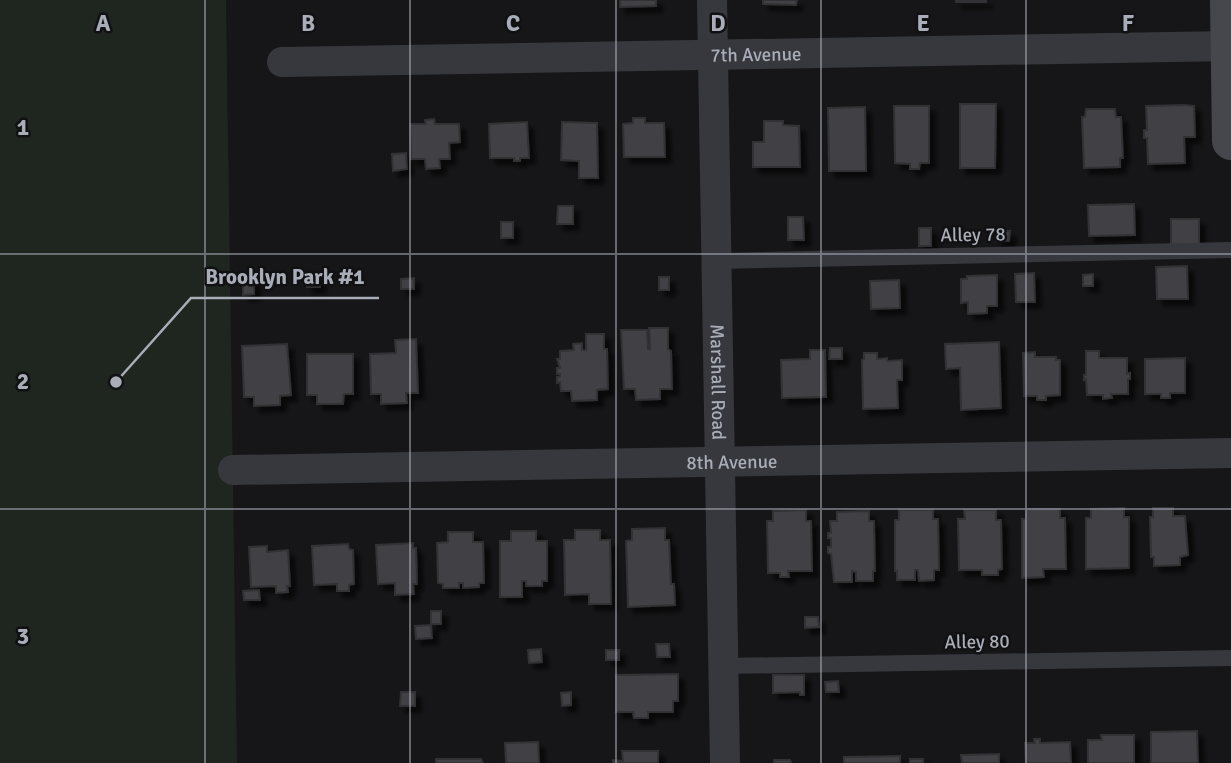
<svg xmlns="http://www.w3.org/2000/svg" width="1231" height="763" font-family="Signika,sans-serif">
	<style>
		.green { fill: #1e261f }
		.building { fill: #404145; stroke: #303034; stroke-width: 2; filter: url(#shadow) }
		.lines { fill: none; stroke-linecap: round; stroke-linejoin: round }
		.lane { stroke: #37383d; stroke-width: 16 }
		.street { stroke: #37383d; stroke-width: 30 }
		.secondary { stroke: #45474d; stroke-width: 38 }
		.grid { fill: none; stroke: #a8adb8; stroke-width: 2; stroke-opacity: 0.55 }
		.labels { text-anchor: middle; stroke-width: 5; stroke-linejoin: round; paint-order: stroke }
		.street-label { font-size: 19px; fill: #a8adb8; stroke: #111113 }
		.grid-label { font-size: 23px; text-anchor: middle; font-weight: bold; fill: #a8adb8; stroke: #111113; stroke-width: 5; stroke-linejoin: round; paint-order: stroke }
		.leader { fill: none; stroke: #a8adb8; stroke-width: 2.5 }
		.callout-dot { fill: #a8adb8; stroke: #111113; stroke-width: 2.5 }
		.callout-label { font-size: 21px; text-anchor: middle; font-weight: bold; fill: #a8adb8; stroke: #111113; stroke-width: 5; stroke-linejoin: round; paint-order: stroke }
	</style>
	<defs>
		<filter id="shadow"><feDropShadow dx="6" dy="6" stdDeviation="2" flood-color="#0009"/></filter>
	</defs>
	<rect width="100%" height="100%" fill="#161618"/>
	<!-- green -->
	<path class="green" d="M0,0H226L237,763H0Z"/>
	<!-- building -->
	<path class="building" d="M620,0H656V6L620,7Z
		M763,0H797L796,5L763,4Z
		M956,0H986V2H956Z
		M960,104H996L995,168H960Z
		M1184,105L1194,106L1195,137H1184L1185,163L1148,164L1147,138H1144V130H1147L1146,106Z
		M894,106H929V163H920L919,169H910V164L895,163Z
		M865,107L866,171H829L828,108Z
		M1086,109H1115L1116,117H1121L1123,158H1120V167L1084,168L1082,117H1085Z
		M633,118H645V123H664L665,157H624L623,124L633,123Z
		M434,119L435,124H459L460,142L449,143L450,159H439L440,168L426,169L425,159H411L410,124H426L425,120Z
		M764,121H783V125L799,126L800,167H753V142H764Z
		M527,122L529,158H520V161H514V158H490L489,124Z
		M562,122L597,123L598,178H579V161L561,160Z
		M406,153L407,169L393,171L392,154Z
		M1134,204L1135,235L1089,236L1088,205Z
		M558,206H573V224H557Z
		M788,217H803L804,240H788Z
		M1171,219H1199V245H1171Z
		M501,222H513V238H501Z
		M919,228H931V246H919Z
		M996,231H1010L1009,241H996Z
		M1187,266L1188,299H1157L1156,267Z
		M1034,273L1035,302H1016L1015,274Z
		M1093,274V286H1083V275Z
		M997,275V306H987V313L968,314V302L961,303V279H967V276Z
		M319,276L320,287H307V277Z
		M659,277H669V290H659Z
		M414,278V289H401V279Z
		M243,279H254V294L243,295Z
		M899,280L900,308L871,309L870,281Z
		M649,328H668V349L671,351L672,389H660V399L636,400L635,389H624L621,330H647L648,349H650Z
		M586,334H604V349H607L608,389L597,390V400L572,401L571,391H561L560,382L557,383V377H560V374H557V368H560L557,359H560V351L574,350L573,344L582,343V350H586Z
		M416,339L418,393H406L407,403L381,404V394H371L370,354L396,353L395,340Z
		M999,342L1001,408L961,410L960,368L946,369L945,344Z
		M287,344L291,395L280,396V405L254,406V397H244L242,346Z
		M830,348H842V359H829Z
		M810,350H825L826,397L782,398L781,360L810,359Z
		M1086,351H1099V358H1127V374L1130,373V379H1128V394H1111L1112,398L1103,399V395H1087L1086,379L1084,380V375H1086Z
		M1035,352V357H1056V360H1060V395L1046,396V400H1037V396H1024L1023,353Z
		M864,353H877V359L887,358V361L902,360V380H897L898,408L863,409L862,360L864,359Z
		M307,354H353V394H344L343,404H317V395H307Z
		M1185,358V393H1170V398H1161V394H1145V359Z
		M1124,508V517H1129V568L1086,569V518H1091V509Z
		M1153,508H1173V516H1185L1188,555L1180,557V565L1154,566V557H1151L1150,517H1153Z
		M1026,509H1060V518H1065L1066,569H1043L1044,577L1022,578V519H1026Z
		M806,510V521H811L812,571H788L789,577H780V573H768L767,521H773V511Z
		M899,510H933V519H938L939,570H934V580L919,581L918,570H915V580H897V571H895V520H899Z
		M964,510H996V520H1001L1002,569L998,570V575H982V570H959L958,519H965Z
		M869,511V521H874L875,571H873V581H856V572L852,571V582H834L831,554L828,553V547H831V538H828V533H831L830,521H837V512Z
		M665,528V540H669L671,584H674L675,605L628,607L626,541L632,540V529Z
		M575,530H600V540H610L611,604H589V594L565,595L564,540H575Z
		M511,531H536V541H547V581H542V586H526V581H522V597H500V541H511Z
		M448,532H473V542H483L484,583H479V587L463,588V583H459V588H443V584L438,583L437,543L448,542Z
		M413,543V548H416L417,584H413L414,594L395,595V583L378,584L376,545Z
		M348,544L349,549L353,550L354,584L349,585V591H337V584L314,585L312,546Z
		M267,546V552L288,550L290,586H287L288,592L276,593V586L251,587L249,547Z
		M259,590L260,600H244L243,591Z
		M431,611H441V624H431Z
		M805,617H818L819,627L805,628Z
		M431,625L432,638L416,639L415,626Z
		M656,644H669L670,657H657Z
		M541,649L542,662L529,663L528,650Z
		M606,650H619V660H606Z
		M678,674V701H673V712H648V718H634L633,712H616V675Z
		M773,675H804V695H800V692L773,693Z
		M838,681L839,692H826L825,682Z
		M401,692H415V706H400Z
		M571,692V705L562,706L561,693Z
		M1197,731L1198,763H1151V732Z
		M1101,735H1134V763H1088V740H1102Z
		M1034,739H1040V743L1070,742L1071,763H1026L1025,743H1035Z
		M538,742L539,763H506L505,743Z
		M622,751H658V763H613V760L623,761Z
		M999,754V763H962L961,755Z
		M900,756V763H844V757Z
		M436,759H481L483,763H436Z
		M910,759H923V763H910Z
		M774,760H790L791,763H774Z"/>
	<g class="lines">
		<!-- lane -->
		<path class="lane" d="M716,261L1231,250
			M723,666L1231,658"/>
		<!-- street -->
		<g class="street">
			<path id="s1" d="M712,0L725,763"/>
			<path id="s2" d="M282,62L1231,46"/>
			<path id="s3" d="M233,470L1231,453"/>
		</g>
		<!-- secondary -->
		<path class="secondary" d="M1229,0L1231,141"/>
	</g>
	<!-- grid -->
	<path class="grid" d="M205,0V763M410,0V763M616,0V763M821,0V763M1026,0V763M0,254H1231M0,509H1231"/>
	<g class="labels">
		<!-- street labels -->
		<g class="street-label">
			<text dy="7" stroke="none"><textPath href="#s2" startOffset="474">7th Avenue</textPath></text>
			<text transform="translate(973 234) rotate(-1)" y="7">Alley 78</text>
			<text dy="7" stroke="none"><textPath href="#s1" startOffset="382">Marshall Road</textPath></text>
			<text dy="7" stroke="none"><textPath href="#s3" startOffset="499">8th Avenue</textPath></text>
			<text transform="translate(977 641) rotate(-1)" y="7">Alley 80</text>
		</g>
	</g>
	<g class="grid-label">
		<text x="103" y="31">A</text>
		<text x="308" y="31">B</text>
		<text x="513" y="31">C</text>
		<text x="718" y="31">D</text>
		<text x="923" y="31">E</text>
		<text x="1128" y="31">F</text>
		<text x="23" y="135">1</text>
		<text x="23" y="389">2</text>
		<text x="23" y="644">3</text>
	</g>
	<!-- callouts -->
	<path class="leader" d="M116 382L191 298H379"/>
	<circle class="callout-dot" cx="116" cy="382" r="7"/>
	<g class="callout-label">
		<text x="285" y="284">Brooklyn Park #1</text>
	</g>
</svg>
